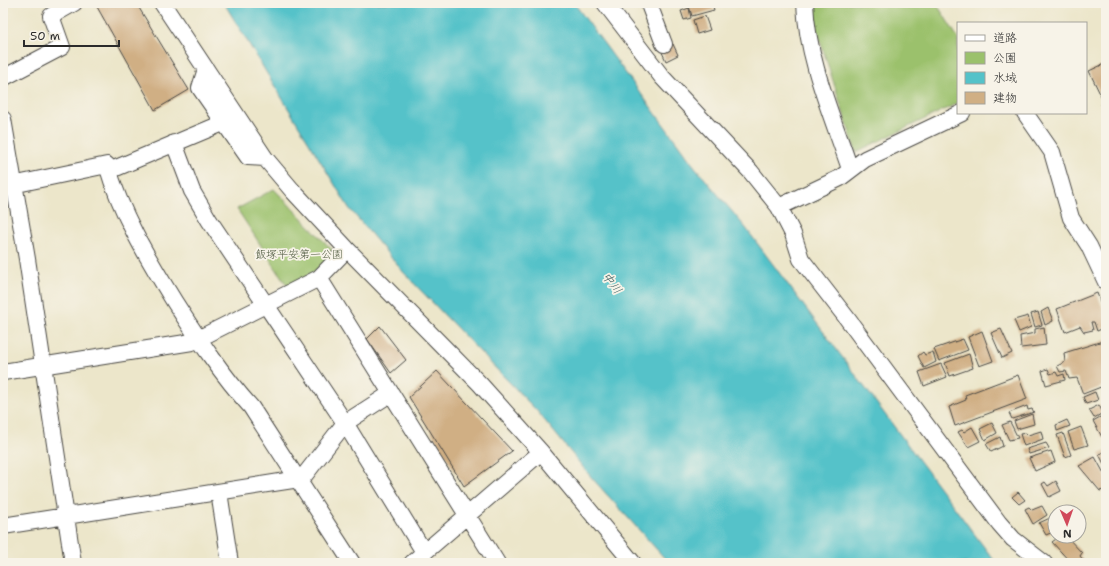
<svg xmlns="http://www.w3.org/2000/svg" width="1109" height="566" font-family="'Shantell Sans','Klee One',sans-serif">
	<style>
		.green { fill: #9bc16c; stroke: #63764c }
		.water { fill: #54c2c9; stroke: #40767a }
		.building { fill: #d0af84 }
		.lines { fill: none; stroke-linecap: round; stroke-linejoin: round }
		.minor-casing { stroke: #484743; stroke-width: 18 }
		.minor { stroke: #fff; stroke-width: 16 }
		.labels { text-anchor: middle; stroke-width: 3.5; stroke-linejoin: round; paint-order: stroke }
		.park-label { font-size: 11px; fill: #4d583e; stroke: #f7f3e8 }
		.water-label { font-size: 12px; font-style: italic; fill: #37585a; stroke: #f7f3e8 }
	</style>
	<rect width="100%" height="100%" fill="#f7f3e8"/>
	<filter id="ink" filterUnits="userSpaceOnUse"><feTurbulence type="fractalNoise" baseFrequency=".025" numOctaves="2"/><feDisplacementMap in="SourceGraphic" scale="8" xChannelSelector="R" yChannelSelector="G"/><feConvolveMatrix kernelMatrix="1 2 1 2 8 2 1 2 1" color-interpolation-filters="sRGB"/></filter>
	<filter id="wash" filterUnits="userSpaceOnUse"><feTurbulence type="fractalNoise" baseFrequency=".012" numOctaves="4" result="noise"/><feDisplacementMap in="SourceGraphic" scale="16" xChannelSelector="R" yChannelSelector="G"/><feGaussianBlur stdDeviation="0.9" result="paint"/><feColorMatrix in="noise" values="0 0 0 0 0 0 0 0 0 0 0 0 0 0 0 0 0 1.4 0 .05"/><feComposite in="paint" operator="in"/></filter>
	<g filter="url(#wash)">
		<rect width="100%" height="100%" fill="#ece6ca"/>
		<!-- green -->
		<path class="green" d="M814,3H936L958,38V103L856,152L816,28Z
			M274,189L337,255L290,290L237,209Z"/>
		<!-- water -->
		<path class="water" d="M224,3H574L695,167L745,227L996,563H669L591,477L537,411L405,274L349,208Z"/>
		<g id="blocks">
			<!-- building -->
			<path class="building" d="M99,3H136L189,90L155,110L96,5Z
				M688,3H712L714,10L692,16Z
				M689,8L691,18L684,20L681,11Z
				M705,16L710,30L697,34L693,20Z
				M673,44L678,55L666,61L661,50Z
				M1106,63V115L1101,104L1104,102L1089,71Z
				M1097,293L1106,317V327L1097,331L1094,322H1091L1093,330L1084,332L1080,326L1065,332L1057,309Z
				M1048,308L1053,321L1045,325L1041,312Z
				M1038,312L1042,325L1035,327L1031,314Z
				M1028,316L1031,327L1019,332L1014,320Z
				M380,326L406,360L391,373L367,339Z
				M1044,327L1046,345L1021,348L1020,336L1035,333V329Z
				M1001,329L1012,353L1002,358L991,333Z
				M982,331L993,361L979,366L968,337Z
				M963,339L968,350L939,361L934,349Z
				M1106,340V385L1083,394L1077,378L1069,379L1066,371L1060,372L1057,366L1065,362L1064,353Z
				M923,352L925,355L933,352L936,362L924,368L918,356Z
				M969,354L973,368L950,376L945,363Z
				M941,364L947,377L924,386L919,372Z
				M1048,369L1050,374L1056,372L1058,376L1064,374L1065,380L1046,385L1042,371Z
				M437,371L512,451L464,486L409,397Z
				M1018,375L1027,399L955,426L949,407L966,400L965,395Z
				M1095,392L1098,400L1086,404L1083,397Z
				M1099,405L1103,413L1094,418L1089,410Z
				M1027,406L1028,410L1032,409L1034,412L1012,419L1009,413Z
				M1032,414L1034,424L1017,429L1014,421Z
				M1102,416L1106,423V435L1102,437L1093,421Z
				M1067,420L1070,426L1057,431L1056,425Z
				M1010,422L1018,438L1009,440L1002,425Z
				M992,423L997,433L985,440L980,429Z
				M972,427L980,441L968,447L958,432L962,430L964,432Z
				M1081,427L1088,445L1074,449L1068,432Z
				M1041,431L1043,439L1024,446L1020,434L1026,433L1028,435Z
				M1063,433L1071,455L1065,457L1057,435Z
				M1000,437L1003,446L991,452L986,444Z
				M1046,443L1049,448L1029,454L1027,449Z
				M1051,451L1055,462L1035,471L1029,458Z
				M1106,451V468L1099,454Z
				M1095,457L1106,477V489L1100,491L1079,466Z
				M1056,481L1061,491L1049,497L1042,484L1045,482L1048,486Z
				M1018,492L1025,500L1019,504L1012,497Z
				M1042,506L1047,515L1033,524L1025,509L1029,507L1032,510Z
				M1050,518L1055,526V531L1046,535L1039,523Z
				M1060,536H1066L1082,553L1080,556L1085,562L1071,563L1052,542Z"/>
		</g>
	</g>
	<g filter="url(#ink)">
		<use href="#blocks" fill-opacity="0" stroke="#484743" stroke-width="1"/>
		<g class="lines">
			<defs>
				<path id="minor" d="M162,3L265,158L292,190L347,249L480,384L541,452L633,563
					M605,3L662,77L751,172L779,207L793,234L801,259L846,317L999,523L1013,539L1044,563
					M805,3C807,60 832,115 850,169
					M650,7L664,44
					M206,69L200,88L248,157L265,158
					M3,78L62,47L51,16L74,3
					M1025,113L1052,152L1071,218L1089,246L1106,282
					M3,119L27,259L73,563
					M174,143L192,191L209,220L345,423L424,552
					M109,171L223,123
					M3,187L107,165C121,214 147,257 174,301C197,337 222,375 251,407L352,563
					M779,207L840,178L865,159L962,113
					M319,278L497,563
					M3,372L192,342L319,278L347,249
					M300,481L345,423L390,394
					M219,492L230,563
					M3,526L299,479
					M412,563L541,452"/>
			</defs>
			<!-- minor casing -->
			<use href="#minor" class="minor-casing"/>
			<!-- minor -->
			<use href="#minor" class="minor"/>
		</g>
	</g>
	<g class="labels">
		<!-- park labels -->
		<g class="park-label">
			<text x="299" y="258">飯塚平安第一公園</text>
		</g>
		<!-- water labels -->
		<g class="water-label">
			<text transform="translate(612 283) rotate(52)" y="4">中川</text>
		</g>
	</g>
	<!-- margin -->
	<rect width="1109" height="566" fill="none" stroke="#f7f3e8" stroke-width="16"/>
	<!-- legend -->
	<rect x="957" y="22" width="130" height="92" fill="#f7f3e8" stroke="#a5a39c"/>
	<rect x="965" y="35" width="20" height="6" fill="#ffffff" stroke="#a5a39c"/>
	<text x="993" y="42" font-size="12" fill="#2b2b2b">道路</text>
	<rect x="965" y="52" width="20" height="12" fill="#9bc16c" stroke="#a5a39c"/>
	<text x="993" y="62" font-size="12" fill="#2b2b2b">公園</text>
	<rect x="965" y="72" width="20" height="12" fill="#54c2c9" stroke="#a5a39c"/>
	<text x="993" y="82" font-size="12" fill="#2b2b2b">水域</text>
	<rect x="965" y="92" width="20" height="12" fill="#d0af84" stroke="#a5a39c"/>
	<text x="993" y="102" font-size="12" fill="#2b2b2b">建物</text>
	<!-- north arrow -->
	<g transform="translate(1067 524) rotate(178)"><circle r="19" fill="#f7f3e8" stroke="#a5a39c"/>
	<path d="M0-3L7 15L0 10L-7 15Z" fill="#d1495b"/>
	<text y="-6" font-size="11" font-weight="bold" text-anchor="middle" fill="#2b2b2b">N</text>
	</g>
	<!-- scale -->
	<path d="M24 40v6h95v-6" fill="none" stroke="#2b2b2b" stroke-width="2"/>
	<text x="30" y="40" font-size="12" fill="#2b2b2b" stroke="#f7f3e8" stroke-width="3" paint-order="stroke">50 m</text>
</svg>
